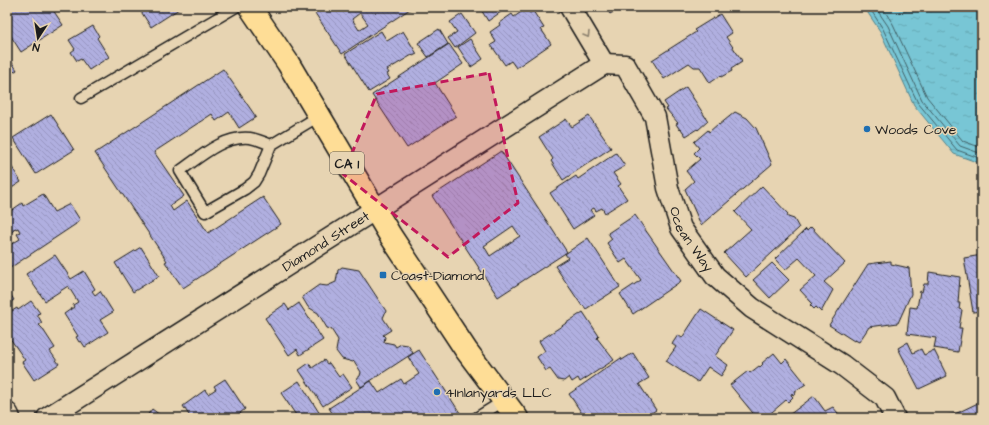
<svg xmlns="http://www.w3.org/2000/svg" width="989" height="425" font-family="'Architects Daughter',sans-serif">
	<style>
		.water { fill: url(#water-ripples); stroke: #53828b }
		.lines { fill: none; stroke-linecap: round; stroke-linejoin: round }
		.shore { stroke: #416066; stroke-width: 1 }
		.building { fill: url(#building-back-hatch); stroke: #1c1c1c; fill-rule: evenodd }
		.service-casing { stroke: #1c1c1c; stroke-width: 13 }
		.minor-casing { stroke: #1c1c1c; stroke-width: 23 }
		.tertiary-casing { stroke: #1c1c1c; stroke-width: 25 }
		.trunk-casing { stroke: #1c1c1c; stroke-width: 25 }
		.service { stroke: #e7d4b2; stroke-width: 10 }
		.minor { stroke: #e7d4b2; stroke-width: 20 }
		.tertiary { stroke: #e7d4b2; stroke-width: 22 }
		.trunk { stroke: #fedd96; stroke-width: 22 }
		.oneway { stroke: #8c816e }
		.marked { fill: #c2185b; fill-opacity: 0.2; stroke: #c2185b; stroke-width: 3; stroke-dasharray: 8 5; stroke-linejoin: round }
		.poi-dot { fill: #1f6fb2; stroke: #e7d4b2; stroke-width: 1.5 }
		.labels { text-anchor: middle; stroke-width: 3; stroke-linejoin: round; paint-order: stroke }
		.shield { fill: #e7d4b2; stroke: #595349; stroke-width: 1 }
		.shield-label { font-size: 13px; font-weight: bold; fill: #1c1c1c }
		.poi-label { font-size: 14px; fill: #1c1c1c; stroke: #e7d4b2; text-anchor: start }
		.street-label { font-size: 14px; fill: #1c1c1c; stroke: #e7d4b2 }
	</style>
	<defs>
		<pattern id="water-ripples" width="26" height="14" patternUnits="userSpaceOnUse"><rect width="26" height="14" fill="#78c6d5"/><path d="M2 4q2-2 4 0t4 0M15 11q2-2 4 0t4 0" fill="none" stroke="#67aab6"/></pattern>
		<pattern id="building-back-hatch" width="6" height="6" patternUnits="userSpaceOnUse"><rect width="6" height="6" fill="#b0afe0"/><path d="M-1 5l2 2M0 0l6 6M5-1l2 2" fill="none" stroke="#9796c0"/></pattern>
	</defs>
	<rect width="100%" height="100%" fill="#e7d4b2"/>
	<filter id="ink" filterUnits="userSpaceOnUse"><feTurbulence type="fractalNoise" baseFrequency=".025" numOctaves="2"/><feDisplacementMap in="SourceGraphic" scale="8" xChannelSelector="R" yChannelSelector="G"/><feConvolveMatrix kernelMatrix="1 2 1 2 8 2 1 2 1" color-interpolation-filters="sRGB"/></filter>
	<g filter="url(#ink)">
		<!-- water -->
		<path class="water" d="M864,7H982V164L954,154L914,105L880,31Z"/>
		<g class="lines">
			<!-- shore -->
			<path class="shore" d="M869,7L883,29L918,103L957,150L982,159
				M875,7L888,26L922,100L960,146L982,154
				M882,7L893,24L927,97L963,141L982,148"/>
		</g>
		<!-- building -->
		<path class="building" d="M7,7H51L63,25L21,52L7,30V21L10,19L7,15Z
			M138,7H182L151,27Z
			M311,7H344L346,9L349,7H413L342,54ZM360,13L368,24L359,30L352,19Z
			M474,7H508L488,21L480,8L477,11Z
			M605,7H621L610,14Z
			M527,8L530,13L533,11L544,28L541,29L551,44L516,68L511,61L505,65L491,45L496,42L490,32L500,25L499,23L512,14L514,17Z
			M462,14L475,33L455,48L448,38L457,32L450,22Z
			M720,14L732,33L726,37L741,59L742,62L731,69L732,71L721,77L720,76L710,83L700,67H694L689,63L664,79L652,60L696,32L694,30Z
			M93,26L99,36L97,38L109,57L89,70L81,59L77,61L71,52L75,49L69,40Z
			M439,29L448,44L428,57L418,43Z
			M381,31L387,41L403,31L417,54L413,56L412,55L387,70L389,73L387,74L390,79L369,92L345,54Z
			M470,39L483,59L471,67L458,47Z
			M449,44L463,64L435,83L456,116L407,148L372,95Z
			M7,55L17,70L7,76Z
			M223,69L256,117L239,128L229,112L216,121L212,114L154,152L184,196L170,206L173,211L187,201L208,233L263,197L281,224L183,288L165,262L167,261L95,153Z
			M686,87L708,121L698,130L697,129L686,136L681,129L680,130L676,124L678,123L666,109L668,108L664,102Z
			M735,112L747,118L756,128L772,164L701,225L685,189L694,181L686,171L700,159L694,153L699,148L694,142L708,130L709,132L718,124L719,125Z
			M51,114L74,150L36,174L13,138Z
			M589,116L611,148L563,180L551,161L553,159L539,137L566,119L572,127Z
			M501,151L567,252L498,297L432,196ZM513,226L520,236L490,256L484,246Z
			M616,153L625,166L613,173L621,184L618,186L627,199L605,213L602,208L596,211L594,208L590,210L594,215L573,229L550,193L576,176L578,179Z
			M7,159L21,182L7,191Z
			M762,186L788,214L787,215L788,217L794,219L799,228L746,277L724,253L751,229L735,212Z
			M43,194L54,212L70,204L80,220L76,223V224L7,270V242L10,245L20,239L17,234L20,232L18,228L16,229V228L13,229L14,230L8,235L7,233V211L11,208L12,210L22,203L23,206Z
			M635,215L681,281L633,314L620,294L641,280L626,259L620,263L607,243L612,239L608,233Z
			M811,227L845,263L824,282L833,290L821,312L816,307L814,309L810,305L812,303L800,290L816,276L799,258L785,270L775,259L806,229L807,231Z
			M588,238L620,287L586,309L583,305L582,306L555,266L568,258L565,254Z
			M141,247L159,276L133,292L115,263Z
			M55,255L71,279L84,271L95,289L92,291L95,295L100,291L113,312L100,320L108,332L85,347L81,341L79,342L76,337L78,336L64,314L74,307L73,305L78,302L68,286L45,301L26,274Z
			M982,255V311L973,312L964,258Z
			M891,261V264L909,268L911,294L898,323L869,327L859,342L855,340L854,341L829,325L868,264Z
			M772,263L789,280L770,298L753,280Z
			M342,267L359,270L386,311L383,318L391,330L383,335L385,337L384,342L394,344L396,347L401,344L408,345L413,353L361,387L356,379L360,376L361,372L354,361L353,362L342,359L336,351L338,340L331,329L327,328L318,313L308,307L302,297L319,285L327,286L336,282L338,270Z
			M929,272L960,277L958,303H960L959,309L962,310L959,328H962L958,352L934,348L936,338L907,334L910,307L917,308L920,291L922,292L924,284H928Z
			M7,289L14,300L7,304Z
			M31,301L40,313L37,314L42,323L39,325L42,328L55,348L50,351L59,364L34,380L22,362L25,360L7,334V314L17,308L18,310Z
			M299,303L323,340L300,355L297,349L289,355L265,318L285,304L289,310Z
			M701,309L733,330L715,356L728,365L721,376L708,367L698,382L666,361L676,347L672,344L678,335L682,338Z
			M583,312L599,336L597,338L614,360L580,382L578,378L572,382L569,377L564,381L558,380L550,369L546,371L537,357L545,351L539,341Z
			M908,342L913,353L921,349L924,355L934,350L947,376L919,389L898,348Z
			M419,350L462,416L458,418H341L338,413L334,416L329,408L371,381L379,393L401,379L404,384L419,374L408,357Z
			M633,353L649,378L639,384L656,410L644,418H585L569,394L621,358L622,360Z
			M774,353L782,363L786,359L806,384L795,391L796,393L793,395L792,393L791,395L793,397L788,402L786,400L765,418H757L730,385L748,371L750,373L759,366L760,367L763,364L762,363Z
			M324,360L327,364L329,363L339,377L343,374L352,387L323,406L299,370L309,363L312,368Z
			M225,379L245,409L240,413L244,418H191L183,406L205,390L208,394L216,389L214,386Z
			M299,381L320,414L313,418H298L281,393Z
			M814,396L825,411L833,407L842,418H791L789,415Z
			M982,399V418L939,417L955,414L980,402Z
			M152,409L164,418H139L144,415L146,417Z"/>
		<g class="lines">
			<defs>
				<path id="service" d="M81,98L236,7
					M271,145C264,142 257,139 250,138C224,135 200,157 180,171L205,212L245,189L254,182L259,174L271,145L319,116
					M476,418L505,400"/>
				<g id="minor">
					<path d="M570,7L604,64"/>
					<path id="s1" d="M604,64L625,65L655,117L668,188L681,228L715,276L752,308L842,365L885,398L895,418"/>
					<path id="s2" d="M47,418L604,64"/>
				</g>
				<path id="tertiary" d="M7,414L9,418"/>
				<path id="trunk" d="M250,7L288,63L390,235L466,350L517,418"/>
			</defs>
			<!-- service casing -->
			<use href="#service" class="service-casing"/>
			<!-- minor casing -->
			<use href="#minor" class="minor-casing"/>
			<!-- tertiary casing -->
			<use href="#tertiary" class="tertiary-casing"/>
			<!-- trunk casing -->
			<use href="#trunk" class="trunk-casing"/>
			<!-- service -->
			<use href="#service" class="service"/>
			<!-- minor -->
			<use href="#minor" class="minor"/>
			<!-- tertiary -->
			<use href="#tertiary" class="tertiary"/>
			<!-- trunk -->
			<use href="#trunk" class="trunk"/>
		</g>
		<!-- one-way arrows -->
		<defs><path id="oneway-chevron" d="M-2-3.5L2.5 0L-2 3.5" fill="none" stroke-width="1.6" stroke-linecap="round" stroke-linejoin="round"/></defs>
		<use class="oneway" href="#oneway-chevron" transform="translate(587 35) rotate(59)"/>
	</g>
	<!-- marked area -->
	<path class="marked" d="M489,73L518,203L448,257L343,174L377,94Z"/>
	<!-- markers -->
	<g class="poi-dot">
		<circle cx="867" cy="129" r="4"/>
		<rect x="379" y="271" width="8" height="8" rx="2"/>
		<circle cx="437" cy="392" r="4"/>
	</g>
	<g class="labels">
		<!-- shield labels -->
		<rect class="shield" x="330" y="152" width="34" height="22" rx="3"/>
		<g class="shield-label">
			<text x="347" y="168">CA 1</text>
		</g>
		<!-- poi labels -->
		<g class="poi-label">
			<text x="875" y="134">Woods Cove</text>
			<text x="391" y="280">Coast-Diamond</text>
			<text x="445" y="397">4Inlanyards LLC</text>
		</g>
		<!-- street labels -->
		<g class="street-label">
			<text dy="5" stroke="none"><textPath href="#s1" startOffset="210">Ocean Way</textPath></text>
			<text dy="5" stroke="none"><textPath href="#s2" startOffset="330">Diamond Street</textPath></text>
		</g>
	</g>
	<!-- margin -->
	<rect width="989" height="425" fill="none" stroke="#e7d4b2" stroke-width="24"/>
	<rect x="12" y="12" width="965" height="401" fill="none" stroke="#1c1c1c" stroke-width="1.5" filter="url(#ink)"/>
	<!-- north arrow -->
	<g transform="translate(38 38) rotate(192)" stroke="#e7d4b2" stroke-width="3" paint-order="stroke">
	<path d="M0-3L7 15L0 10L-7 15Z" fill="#1c1c1c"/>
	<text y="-6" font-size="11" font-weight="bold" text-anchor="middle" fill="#1c1c1c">N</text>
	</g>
</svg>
